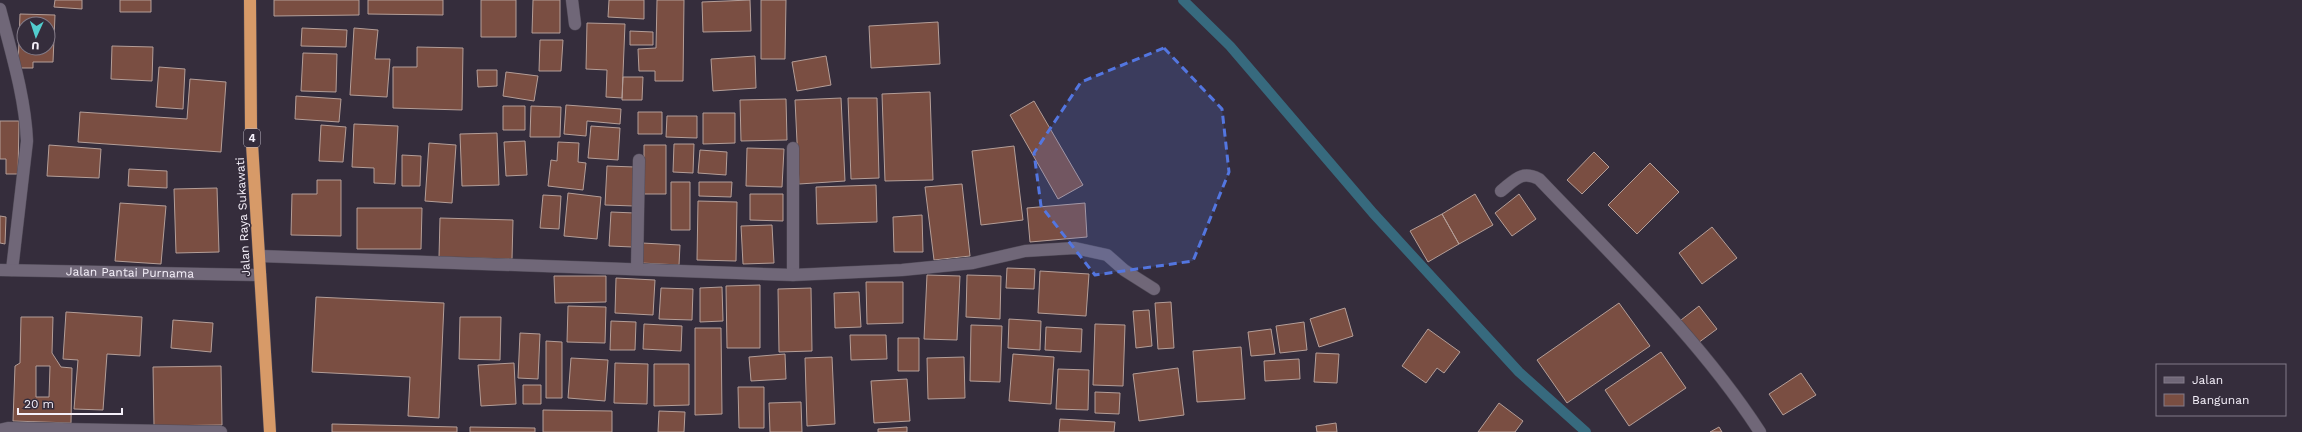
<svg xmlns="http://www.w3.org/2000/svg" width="2302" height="432" font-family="'Work Sans',sans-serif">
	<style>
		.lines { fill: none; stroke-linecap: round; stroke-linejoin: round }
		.stream { stroke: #376a7e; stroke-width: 10 }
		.building { fill: #7a4e42; stroke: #b49e98; fill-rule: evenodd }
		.minor-casing { stroke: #504a57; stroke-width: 13 }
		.highway-casing { stroke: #504a57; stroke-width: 13 }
		.minor { stroke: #706778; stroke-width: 12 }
		.highway { stroke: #d79a68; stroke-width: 12 }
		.marked { fill: #5376e0; fill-opacity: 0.2; stroke: #5376e0; stroke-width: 3; stroke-dasharray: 8 5; stroke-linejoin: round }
		.labels { text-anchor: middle; stroke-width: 3; stroke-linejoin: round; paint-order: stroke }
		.shield { fill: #352d3c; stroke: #bbb6c1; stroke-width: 1 }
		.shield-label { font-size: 11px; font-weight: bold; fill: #f5f0fa }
		.street-label { font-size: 12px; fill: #f5f0fa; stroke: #352d3c }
	</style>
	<rect width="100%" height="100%" fill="#352d3c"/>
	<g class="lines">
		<!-- stream -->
		<path class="stream" d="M1183,0L1230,46L1373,213L1519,372L1586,432"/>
	</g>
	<!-- building -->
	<path class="building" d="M55,0H82V9L54,7Z
		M120,0H151V12H120Z
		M274,0H359V15L274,16Z
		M368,0H443V15L368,14Z
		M481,0H516V37H481Z
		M533,0H560V33H532Z
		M609,0H644V19L608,17Z
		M657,0H684L683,81H655V71H639L638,49L656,48Z
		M750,0L751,31L703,32L702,2Z
		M761,0H786L785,59H761Z
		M20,14L55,15L53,62H33V68H18ZM24,24H48V48H24Z
		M938,22L940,64L871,68L869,26Z
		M587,23L625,24L622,98L606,97L607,70L586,69Z
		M302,28L347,30L346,47L301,46Z
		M354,28L378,30L375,59H390L387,97L350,95Z
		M630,31L653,32V45H630Z
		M540,40H563L561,71H539Z
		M112,46L153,47L152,81L111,79Z
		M417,47L463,48L462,110L393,108V67H417Z
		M303,53L337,54L336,92L301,91Z
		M755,56L756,88L713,91L711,59Z
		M826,56L831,85L797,91L792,62Z
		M159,67L185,69L183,109L156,107Z
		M477,70H497V86L478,87Z
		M506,72L538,76L534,101L503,96Z
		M623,77H643L642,100H622Z
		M190,79L226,82L221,152L78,142L80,112L187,119Z
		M930,92L933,180L885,181L882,94Z
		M296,96L341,99L339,122L295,119Z
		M841,98L845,181L799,184L795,100Z
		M848,98H877L879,178L851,179Z
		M786,99L787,140L741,141L740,100Z
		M1034,101L1083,185L1058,199L1010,115Z
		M566,105L621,109L620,124L587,121L586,136L564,134Z
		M503,106H525V130H503Z
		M531,106L561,107L560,137H530Z
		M638,112H662V134H638Z
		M703,113H735V143L703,144Z
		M667,116H697V138L666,137Z
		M0,121H19L18,174H6V159H0Z
		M354,124L398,126L395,184L374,183V168L352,167Z
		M321,125L346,127L343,162L319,161Z
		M591,126L620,128L618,160L588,158Z
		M497,133L499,185L462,186L460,134Z
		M525,141L527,175L506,176L504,142Z
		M558,142L579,143L578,162L586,163L583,190L548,186L551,160L557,161Z
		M429,143L456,145L452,203L425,201Z
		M674,144H694L693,173L673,172Z
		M49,145L101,149L99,178L47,176Z
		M644,145H666V194H644Z
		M1014,146L1023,220L981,225L972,151Z
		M747,148L784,149L782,187L746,186Z
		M700,150L727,152L726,175L698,173Z
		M1594,152L1609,167L1582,194L1567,180Z
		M402,155L421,156L420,186H402Z
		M1650,163L1679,192L1637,234L1608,205Z
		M607,166L635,167L634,206L605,205Z
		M129,169L167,171V188L128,186Z
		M317,180H341V236L291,235L292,194H317Z
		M671,182H690V230H671Z
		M699,182H732L731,197L699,196Z
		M962,184L970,256L934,260L925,187Z
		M876,185L877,222L817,224L816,187Z
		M217,188L219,252L176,253L174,189Z
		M568,193L601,197L597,239L564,236Z
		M750,194H783V221L750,220Z
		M1475,194L1493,225L1459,244L1442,214Z
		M1519,194L1536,219L1512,236L1495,213Z
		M543,195L561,196L559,229L540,228Z
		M698,201L737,202L736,261L697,260Z
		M120,203L166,206L161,264L115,261Z
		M1085,203L1087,237L1030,242L1027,208Z
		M357,208H422L421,249H357Z
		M611,212L635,213L633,247L609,246Z
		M1442,214L1459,244L1428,262L1410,231Z
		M922,215L923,252H894L893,217Z
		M0,216L6,217L5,244L0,243Z
		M440,218L513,220L512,259L439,257Z
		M772,225L774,263L743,264L741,226Z
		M1712,227L1737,258L1702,284L1679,253Z
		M642,243L680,245L679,265L641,263Z
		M1007,268L1035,269L1034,289L1006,288Z
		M1040,271L1089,274L1086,316L1038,313Z
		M927,275L960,276L957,340L924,339Z
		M967,275L1001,276L1000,319L966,317Z
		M554,276H606V302L555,303Z
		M616,278L655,280L653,315L615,313Z
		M866,282H903V323L867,324Z
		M760,285V348H727L726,286Z
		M722,287L723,321L700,322V288Z
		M661,288L693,289L692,320L659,319Z
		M811,288L812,351L779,352L778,289Z
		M859,292L861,327L835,328L834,293Z
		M316,297L444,303L439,418L408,416L410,377L312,372Z
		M1171,302L1174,348L1158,349L1155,303Z
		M1619,303L1650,346L1567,403L1537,360Z
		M568,306L606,307L605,343L567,342Z
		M1699,306L1717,329L1698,343L1681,320Z
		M1345,308L1353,336L1319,347L1310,319Z
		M1149,310L1152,346L1136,348L1133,311Z
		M66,312L142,317L140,356L107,354L103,410L74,409L78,360L63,359Z
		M21,317H53L52,353L61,367L72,368L71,423L13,421L15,366L20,363ZM36,366H50L49,397H36Z
		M460,317H501L500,360L459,359Z
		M1009,319L1041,321L1040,350L1008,348Z
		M173,320L213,323L211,352L171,348Z
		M611,321L636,322L635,350H610Z
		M1304,322L1307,350L1280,353L1276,326Z
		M644,324L682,326L681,351L643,349Z
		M1095,324L1125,325L1123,386L1093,385Z
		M971,325L1002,326L1000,382L970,381Z
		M1046,327L1082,329L1081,352L1045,350Z
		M695,328H721L722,414L695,415Z
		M1271,329L1275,354L1251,356L1248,332Z
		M1428,329L1460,352L1444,373L1437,368L1426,383L1402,366Z
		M520,333L540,334L538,379L518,378Z
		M850,335H886L887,359L851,360Z
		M898,338H919V371H898Z
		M546,341L562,342V398H546Z
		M1241,347L1245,399L1197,402L1193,351Z
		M1661,352L1686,388L1629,426L1605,390Z
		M1316,353L1339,354L1337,383L1314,382Z
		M785,354L786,379L751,381L749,357Z
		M1013,354L1054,357L1051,404L1009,401Z
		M832,357L835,424L807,426L805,358Z
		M964,357L965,398L928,399L927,358Z
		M571,358L608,360L605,401L568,398Z
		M1299,359L1300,379L1265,381L1264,361Z
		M514,363L516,404L481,406L478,365Z
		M615,363L648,364L647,404L614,403Z
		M654,364H689V405L654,406Z
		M221,366L222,425L154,426L153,367Z
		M1178,368L1184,415L1139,421L1133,374Z
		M1058,369L1089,370L1088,410L1056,409Z
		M1801,373L1816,395L1783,415L1769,394Z
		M907,379L910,421L874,423L871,381Z
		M523,385H541V404H523Z
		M738,387H764V428H739Z
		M1095,392L1120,393L1119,414L1095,413Z
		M801,402L802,432H770L769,403Z
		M1499,403L1523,421L1515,432H1478Z
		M543,410L612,411V432H543Z
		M659,411L685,412L684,432H658Z
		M1060,419L1115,422L1114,432H1059Z
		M1336,423L1337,432H1317L1316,426Z
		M332,424L457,427V432H332Z
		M470,427L535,428V432H470Z
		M907,427V432H878V429Z
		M1719,427L1722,432H1710Z"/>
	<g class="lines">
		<defs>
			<g id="minor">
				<path d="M572,0L575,24"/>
				<path d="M0,9C11,52 25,96 27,141L12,270"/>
				<path d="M793,148V275"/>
				<path d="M1501,191C1515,180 1521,170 1539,179C1616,260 1699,338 1760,432"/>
				<path d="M260,256L793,275L902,270L973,263L1025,251L1075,248L1107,255L1124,270L1154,289"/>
				<path d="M637,269L639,160"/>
				<path id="s1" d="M0,270L260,275"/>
				<path d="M0,430L8,428L221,432"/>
			</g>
			<path id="highway" d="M250,0L251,128L270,432"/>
		</defs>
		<!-- minor casing -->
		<use href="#minor" class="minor-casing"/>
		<!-- highway casing -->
		<use href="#highway" class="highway-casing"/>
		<!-- minor -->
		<use href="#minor" class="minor"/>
		<!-- highway -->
		<use href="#highway" class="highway"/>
	</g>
	<!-- marked area -->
	<path class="marked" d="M1164,48L1222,109L1229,172L1193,261L1095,275L1041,206L1034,153L1081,82Z"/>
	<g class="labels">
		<!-- shield labels -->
		<rect class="shield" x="244" y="129" width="16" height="18" rx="3"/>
		<g class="shield-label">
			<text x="252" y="142">4</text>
		</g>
		<!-- street labels -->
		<g class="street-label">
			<text transform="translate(243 217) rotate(-93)" y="4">Jalan Raya Sukawati</text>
			<text dy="4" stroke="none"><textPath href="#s1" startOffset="130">Jalan Pantai Purnama</textPath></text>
		</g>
	</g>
	<!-- legend -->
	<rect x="2156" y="364" width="130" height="52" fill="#352d3c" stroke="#827b88"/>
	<rect x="2164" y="377" width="20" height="6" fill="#706778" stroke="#827b88"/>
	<text x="2192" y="384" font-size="12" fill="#f5f0fa">Jalan</text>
	<rect x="2164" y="394" width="20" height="12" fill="#7a4e42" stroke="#827b88"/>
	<text x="2192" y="404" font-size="12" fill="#f5f0fa">Bangunan</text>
	<!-- north arrow -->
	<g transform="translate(36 36) rotate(183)"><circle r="19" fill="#352d3c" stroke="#827b88"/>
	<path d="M0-3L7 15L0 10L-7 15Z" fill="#52cdce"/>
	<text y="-6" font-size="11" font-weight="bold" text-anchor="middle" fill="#f5f0fa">U</text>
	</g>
	<!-- scale -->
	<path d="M18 408v6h104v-6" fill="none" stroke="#f5f0fa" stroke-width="2"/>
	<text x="24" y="408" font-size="12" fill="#f5f0fa" stroke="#352d3c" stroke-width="3" paint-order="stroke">20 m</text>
</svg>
